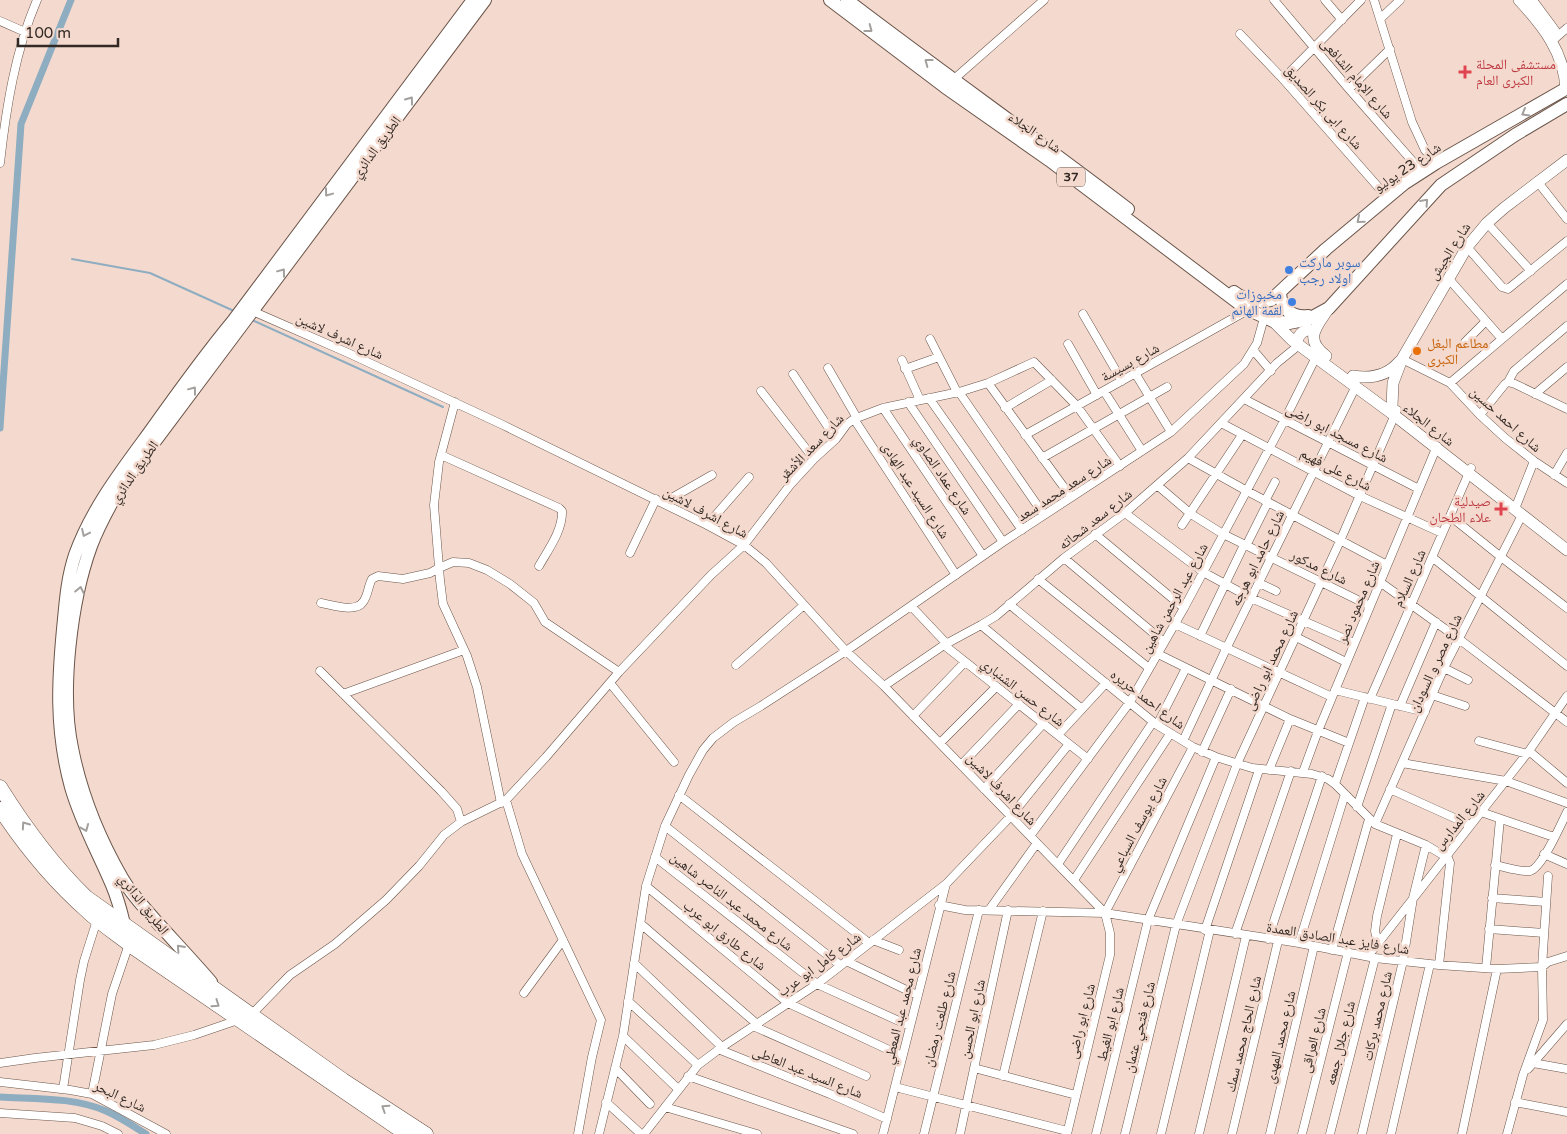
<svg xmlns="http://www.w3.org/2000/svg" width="1567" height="1134" font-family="'Varela Round','Noto Naskh Arabic',sans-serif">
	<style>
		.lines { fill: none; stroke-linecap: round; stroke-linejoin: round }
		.stream { stroke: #8eadc1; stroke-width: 2 }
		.canal { stroke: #8eadc1; stroke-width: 7 }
		.street-casing { stroke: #6b554a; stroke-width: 9 }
		.secondary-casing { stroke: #6b554a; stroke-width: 12 }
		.primary-casing { stroke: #6b554a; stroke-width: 14 }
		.highway-casing { stroke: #6b554a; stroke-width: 15 }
		.street { stroke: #fff; stroke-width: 8 }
		.secondary { stroke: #fff; stroke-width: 11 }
		.primary { stroke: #fff; stroke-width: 12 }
		.highway { stroke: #fff; stroke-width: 14 }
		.oneway { stroke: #a39f9c }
		.health-dot { fill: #e0444e; stroke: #f4dace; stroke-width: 2 }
		.shop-dot { fill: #3f7fe0; stroke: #f4dace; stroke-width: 2 }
		.food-dot { fill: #e8710a; stroke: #f4dace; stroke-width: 2 }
		.labels { text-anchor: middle; stroke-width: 5; stroke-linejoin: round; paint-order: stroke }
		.shield { fill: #f4dace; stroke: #6d5e57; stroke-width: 1 }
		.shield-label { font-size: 12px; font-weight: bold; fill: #332924 }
		.health-label { font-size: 14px; fill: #be3a42; stroke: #f4dace; text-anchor: start }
		.street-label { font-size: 14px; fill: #332924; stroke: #f4dace }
		.shop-label { font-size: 14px; fill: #366cbe; stroke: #f4dace; text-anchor: start }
		.food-label { font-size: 14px; fill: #c56008; stroke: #f4dace; text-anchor: start }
	</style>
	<rect width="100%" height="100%" fill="#f4dace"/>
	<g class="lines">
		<!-- stream -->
		<path class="stream" d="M72,259L150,273L234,311
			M252,320L443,407"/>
		<!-- canal -->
		<path class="canal" d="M0,428L21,124L71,0
			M0,1097C35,1099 74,1097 106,1111C120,1117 133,1126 146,1134"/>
		<defs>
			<path id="street" d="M1274,0L1349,89L1422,172
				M1325,0L1342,20
				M1374,0L1412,122L1425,150L1436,163
				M1380,19L1400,0
				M0,21L25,32
				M1240,34L1283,79L1387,197
				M1552,41L1567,28
				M1283,79L1361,0
				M953,80L1044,0
				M1349,89L1390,49
				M0,163C6,109 15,51 37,0
				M1537,181L1567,219
				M1487,223L1531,271
				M1467,247L1502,287L1508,289L1567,241
				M1448,278L1502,339
				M250,310L348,353L501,424L707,525L744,545L766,563L846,651L884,686L1105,913L1110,933V955L1067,1134
				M1083,314L1122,381
				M930,339L957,392
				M1465,342L1486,321
				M1068,344L1097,395
				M1254,351L1271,371
				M1402,359L1450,383L1480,415L1505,438L1534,461L1567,483
				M902,360L920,400
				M828,368L857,418
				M905,369L939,357
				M1135,373L1171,432
				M793,374L836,439
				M1508,382L1514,371L1567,326
				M988,383L1071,497
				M1450,383L1567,284
				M761,391L814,459
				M1104,391L1142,451
				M959,392L1044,515
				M1535,394L1567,367
				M929,398L1022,530
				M1244,399L1419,489
				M455,402L439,462L434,505L440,580L443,604L467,656L477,687L501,803
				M908,402L1003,542
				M883,408L983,556
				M1005,408L1052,380
				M1480,415L1505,384L1508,382L1515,384L1567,409
				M854,419L956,575
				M1221,423L1360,496L1442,533
				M1025,435L1248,310
				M441,455L559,508L562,511C563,530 548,550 539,566
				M1042,458L1167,387
				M1188,458L1247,491L1387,565
				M1554,475L1567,453
				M1157,485L1191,514L1223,534L1370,606
				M1265,501L1275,482
				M663,503L712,475
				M1515,509L1534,461
				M1125,513L1203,572L1251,598L1354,643
				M1450,516L1501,557L1567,608
				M707,525L749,477
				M1182,525L1242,435
				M1095,534L1184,608
				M1246,546L1268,502
				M630,553L656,499
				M1432,557L1567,666
				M1064,558L1164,642
				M1038,579L1149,668
				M1380,582L1459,639L1567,722
				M1259,583L1276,591
				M321,603C332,605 356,613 363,602C368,596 368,586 372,579L378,576L403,579L430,573L439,568L453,562L469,563L487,570L510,584L534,603L545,622L619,672
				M1009,604L1157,725L1193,747L1216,757L1252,768L1312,774L1328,779L1335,784L1375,824L1426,845L1448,858L1450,863L1439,965
				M911,606L946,643
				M1175,624L1332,697
				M981,625L1082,709
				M1200,636L1244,545
				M1296,637L1346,662
				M944,645L1088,759
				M1158,654L1290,719L1349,743
				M736,665L804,605
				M1444,668L1468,680
				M320,671L441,791L457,809L461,822
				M610,683L674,762
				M884,686L944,645L981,625L996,616L1064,558L1125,513L1188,458L1277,363L1299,345
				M1335,690L1425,712
				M343,694L464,650
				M1432,695L1465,706
				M1370,699L1471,468
				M1400,706L1436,622
				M913,716L965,662
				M1157,725L1186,668
				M1058,735L1106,683
				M1183,741L1226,649L1356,386
				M1479,741L1527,754
				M940,743L996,687
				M1529,751L1567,783
				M1202,752L1231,689
				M1402,763L1506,781L1567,803
				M961,765L1019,704
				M1269,770L1290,719
				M1303,772L1318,731L1437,446
				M1335,784L1365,697
				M984,789L1043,724
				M1390,789L1470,825
				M679,795L869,943
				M506,800L522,854L601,1020L592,1057L578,1134
				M1357,807L1392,704
				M1481,812L1554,837
				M1375,824L1444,668L1522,515
				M665,826L840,965
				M1030,836L1130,702L1184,608L1284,421L1316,357
				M1544,854L1567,864
				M655,857L817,984L910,1026
				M1058,864L1153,722
				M1495,865C1505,867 1520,872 1530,871C1542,868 1561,824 1567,812
				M1074,880L1170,734
				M646,886L788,1003L902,1056
				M1492,898L1546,902
				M939,905L965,910L1105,913L1299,943L1375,958L1439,965L1497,969L1542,967L1548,962L1567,956
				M989,910L1037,843
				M1105,913L1193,747
				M641,924L757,1024
				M1489,929L1544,933
				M1205,930L1259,770
				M1235,934L1291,771
				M1268,939L1322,776
				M873,940L899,950
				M1299,943L1345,794
				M1378,944L1375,931L1377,916L1397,834
				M1332,950L1369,819
				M1368,956L1529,751L1567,696
				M846,961L917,995
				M634,963L722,1047
				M1486,968L1500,819
				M524,993L563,940
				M628,1001L698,1065
				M251,1015L290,975L335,944L386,900L419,866L444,835L461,822L506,800L546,757L619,672L711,575L744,545L790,485L814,459L836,439L847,424L854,419L883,408L959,392L988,383L1034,362L1077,406L1120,466
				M753,1026L866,1076
				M623,1036L678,1089
				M718,1049L830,1094L887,1119
				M0,1063L35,1058L154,1045L194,1035L238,1020
				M1533,1063L1567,1069
				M615,1068L650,1104
				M974,1068L1076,1095
				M1528,1069L1567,1024
				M688,1076L853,1134
				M1003,1076L1043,911
				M0,1082L70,1090L92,1094L166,1134
				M895,1087L1067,1131
				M63,1089L80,980L84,961L97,920
				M92,1094L112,994L129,944
				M606,1102L641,1134
				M1515,1102L1567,1112
				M665,1107L757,1134
				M0,1113L75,1118L102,1126L118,1134
				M599,1134L623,1036L646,886L665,826L689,775L703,750L713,738L734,722L761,706L846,651L1003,542L1171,432L1244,364L1257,343L1264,318
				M644,1134L698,1065L722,1047L817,984L946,884L1011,816L1069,744
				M883,1134L946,884
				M924,1134L979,910
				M960,1134L1008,910
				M1096,1134L1148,920L1216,757
				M1125,1134L1176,925L1237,764L1340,541L1397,410
				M1161,1134L1210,930
				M1199,1134L1246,936
				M1232,1134L1278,941
				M1270,1134L1314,946
				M1302,1134L1348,952
				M1330,1134L1375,958
				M1362,1134L1403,961L1413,898L1426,845
				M1391,1134L1430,964
				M1462,1134L1497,969
				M1507,1134L1523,1075L1543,1020L1542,967L1548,876"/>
			<path id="secondary" d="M1519,0C1543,26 1564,52 1566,89
				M1531,0L1554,31
				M1273,321L1292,340L1394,415L1567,550
				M1297,343C1298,333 1305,328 1315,331
				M1326,356C1303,339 1317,326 1329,308
				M1353,376C1371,379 1387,376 1399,362
				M1392,406L1393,383L1402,359L1467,247L1487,223L1504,208L1567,160"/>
			<path id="primary" d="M830,0L945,87L1049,160L1245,308L1273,321L1289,323L1309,319L1329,308L1441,185L1515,135L1567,104
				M847,0C940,71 1035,138 1128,209
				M1234,292C1246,301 1257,303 1271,300L1326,249L1405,183L1436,163L1567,88
				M1280,293C1281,309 1292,318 1308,316
				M124,924C121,911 117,897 112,885C98,852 81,822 71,787C55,729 58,678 64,619C66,597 68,576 75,555C91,510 121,471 149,433C176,395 203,357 233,321L473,0
				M211,982C193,961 174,941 155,920C144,907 131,894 122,878C99,838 81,794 72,748C60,691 71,601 91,546C99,525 109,507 120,488L485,0"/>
			<path id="highway" d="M0,787C25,827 52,864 86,897L343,1080L426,1134
				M0,809C25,847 54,882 88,912C102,925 119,936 134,948L406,1134"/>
		</defs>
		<!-- street casing -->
		<use href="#street" class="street-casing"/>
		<!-- secondary casing -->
		<use href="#secondary" class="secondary-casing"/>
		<!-- primary casing -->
		<use href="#primary" class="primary-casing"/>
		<!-- highway casing -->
		<use href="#highway" class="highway-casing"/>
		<!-- street -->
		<use href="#street" class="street"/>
		<!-- secondary -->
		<use href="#secondary" class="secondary"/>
		<!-- primary -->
		<use href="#primary" class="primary"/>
		<!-- highway -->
		<use href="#highway" class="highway"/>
	</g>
	<!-- one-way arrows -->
	<defs><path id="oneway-chevron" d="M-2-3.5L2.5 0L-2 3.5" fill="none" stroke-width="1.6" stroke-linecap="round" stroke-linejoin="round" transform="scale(1.25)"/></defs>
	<g class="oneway">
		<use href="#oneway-chevron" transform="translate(869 29) rotate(37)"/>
		<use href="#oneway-chevron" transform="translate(928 62) rotate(-143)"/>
		<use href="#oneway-chevron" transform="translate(410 100) rotate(-54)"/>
		<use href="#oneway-chevron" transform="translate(1525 113) rotate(150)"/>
		<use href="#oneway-chevron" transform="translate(328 193) rotate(127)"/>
		<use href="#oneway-chevron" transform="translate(1425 202) rotate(-48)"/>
		<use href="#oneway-chevron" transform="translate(1360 220) rotate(139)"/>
		<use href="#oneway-chevron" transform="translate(282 272) rotate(-53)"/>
		<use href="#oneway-chevron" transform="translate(193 390) rotate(-53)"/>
		<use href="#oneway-chevron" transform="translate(85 533) rotate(115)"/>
		<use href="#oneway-chevron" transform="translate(80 590) rotate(-78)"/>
		<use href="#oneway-chevron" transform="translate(25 825) rotate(-125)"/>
		<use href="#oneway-chevron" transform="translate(85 828) rotate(68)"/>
		<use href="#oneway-chevron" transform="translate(180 948) rotate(-132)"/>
		<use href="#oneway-chevron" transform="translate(216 1004) rotate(35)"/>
		<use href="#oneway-chevron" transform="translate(385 1108) rotate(-147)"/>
	</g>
	<!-- markers -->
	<g class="health-dot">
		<path d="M1462.5 64.5h5v5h5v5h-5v5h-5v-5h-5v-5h5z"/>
		<path d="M1498.5 501.5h5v5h5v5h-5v5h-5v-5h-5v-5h5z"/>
	</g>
	<g class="shop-dot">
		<circle cx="1289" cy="270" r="5"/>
		<circle cx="1292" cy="302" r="5"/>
	</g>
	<circle class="food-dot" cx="1417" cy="351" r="5"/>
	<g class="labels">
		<!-- shield labels -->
		<rect class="shield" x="1057" y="167.5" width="28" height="19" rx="4"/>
		<g class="shield-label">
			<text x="1071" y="181">37</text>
		</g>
		<!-- health labels -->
		<g class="health-label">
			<text x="1476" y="69">مستشفى المحلة<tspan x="1476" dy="16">الكبرى العام</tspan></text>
			<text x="1491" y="506" text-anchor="end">صيدلية<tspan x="1491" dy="16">علاء الطحان</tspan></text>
		</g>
		<!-- street labels -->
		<g class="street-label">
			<text transform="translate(1357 78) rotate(49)" y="5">شارع الإمام الشافعى</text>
			<text transform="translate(1324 107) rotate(48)" y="5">شارع ابى بكر الصديق</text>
			<text transform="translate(1035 132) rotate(35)" y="5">شارع الجلاء</text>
			<text transform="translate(376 147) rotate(-54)" y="5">الطريق الدائري</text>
			<text transform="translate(1407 167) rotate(-34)" y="5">شارع 23 يوليو</text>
			<text transform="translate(1449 251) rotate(-57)" y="5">شارع الجيش</text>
			<text transform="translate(340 336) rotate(24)" y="5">شارع اشرف لاشين</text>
			<text transform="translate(1130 362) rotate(-29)" y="5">شارع بسيسة</text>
			<text transform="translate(1506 419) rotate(42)" y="5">شارع احمد حسين</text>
			<text transform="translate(1429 424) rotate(38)" y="5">شارع الجلاء</text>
			<text transform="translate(1337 433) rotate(27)" y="5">شارع مسجد ابو راضى</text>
			<text transform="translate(811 447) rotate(-46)" y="5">شارع سعد الأشقر</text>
			<text transform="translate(1336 469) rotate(27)" y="5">شارع على فهيم</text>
			<text transform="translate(134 472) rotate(-55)" y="5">الطريق الدائري</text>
			<text transform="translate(943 475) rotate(56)" y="5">شارع عماد الصاوي</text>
			<text transform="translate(1064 488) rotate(-33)" y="5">شارع سعد محمد سعد</text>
			<text transform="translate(916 490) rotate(57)" y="5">شارع السيد عبد الهادى</text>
			<text transform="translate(706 512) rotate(28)" y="5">شارع اشرف لاشين</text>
			<text transform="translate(1095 519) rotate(-38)" y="5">شارع سعد شحاته</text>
			<text transform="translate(1257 558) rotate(-64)" y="5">شارع حامد ابو هرجه</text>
			<text transform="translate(1319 567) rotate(26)" y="5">شارع مدكور</text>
			<text transform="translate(1409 578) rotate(-66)" y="5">شارع السلام</text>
			<text transform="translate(1174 598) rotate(-61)" y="5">شارع عبد الرحمن شاهين</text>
			<text transform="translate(1358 602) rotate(-67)" y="5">شارع محمود نصر</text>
			<text transform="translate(1271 660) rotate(-65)" y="5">شارع محمد ابو راضى</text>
			<text transform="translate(1435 663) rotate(-65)" y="5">شارع مصر و السودان</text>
			<text transform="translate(1023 692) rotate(38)" y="5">شارع حسن الشنباري</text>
			<text transform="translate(1148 699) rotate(37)" y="5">شارع احمد حريره</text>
			<text transform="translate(1002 789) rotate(46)" y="5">شارع اشرف لاشين</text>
			<text transform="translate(1459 820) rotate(-51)" y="5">شارع المدارس</text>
			<text transform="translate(1138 824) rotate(-62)" y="5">شارع يوسف السباعي</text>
			<text transform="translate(732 901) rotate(38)" y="5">شارع محمد عبد الناصر شاهين</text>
			<text transform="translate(144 904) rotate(52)" y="5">الطريق الدائري</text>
			<text transform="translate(725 935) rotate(39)" y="5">شارع طارق ابو عرب</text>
			<text transform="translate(1338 938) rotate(9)" y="5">شارع فايز عبد الصادق العمدة</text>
			<text transform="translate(819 964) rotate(-36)" y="5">شارع كامل ابو عرب</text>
			<text transform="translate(902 1006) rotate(-76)" y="5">شارع محمد عبد المعطي</text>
			<text transform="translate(1377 1016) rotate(-77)" y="5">شارع محمد بركات</text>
			<text transform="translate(939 1019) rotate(-76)" y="5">شارع طلعت رمضان</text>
			<text transform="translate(972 1019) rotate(-78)" y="5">شارع ابو الحسن</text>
			<text transform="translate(1081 1021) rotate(-76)" y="5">شارع ابو راضى</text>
			<text transform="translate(1110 1024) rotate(-76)" y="5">شارع ابو الغيط</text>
			<text transform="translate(1139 1027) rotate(-76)" y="5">شارع فتحي عثمان</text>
			<text transform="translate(1243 1034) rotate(-77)" y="5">شارع الحاج محمد سمك</text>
			<text transform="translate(1280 1037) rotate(-77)" y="5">شارع محمد المهدى</text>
			<text transform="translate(1313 1040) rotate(-76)" y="5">شارع العراقى</text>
			<text transform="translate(1340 1043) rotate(-76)" y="5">شارع جلال جمعه</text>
			<text transform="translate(808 1072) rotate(22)" y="5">شارع السيد عبد العاطى</text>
			<text transform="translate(120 1096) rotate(25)" y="5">شارع البحر</text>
		</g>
		<!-- shop labels -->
		<g class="shop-label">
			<text x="1299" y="267">سوبر ماركت<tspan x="1299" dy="16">اولاد رجب</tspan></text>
			<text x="1282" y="299" text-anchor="end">مخبوزات<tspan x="1282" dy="16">لقمة الهانم</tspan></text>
		</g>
		<!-- food labels -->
		<g class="food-label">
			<text x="1427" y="348">مطاعم البغل<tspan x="1427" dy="16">الكبرى</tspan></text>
		</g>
	</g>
	<!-- scale -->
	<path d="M18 38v8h100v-8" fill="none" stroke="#332924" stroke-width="2.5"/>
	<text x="25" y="38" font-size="15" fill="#332924" stroke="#f4dace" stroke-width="4" paint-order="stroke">100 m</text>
</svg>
